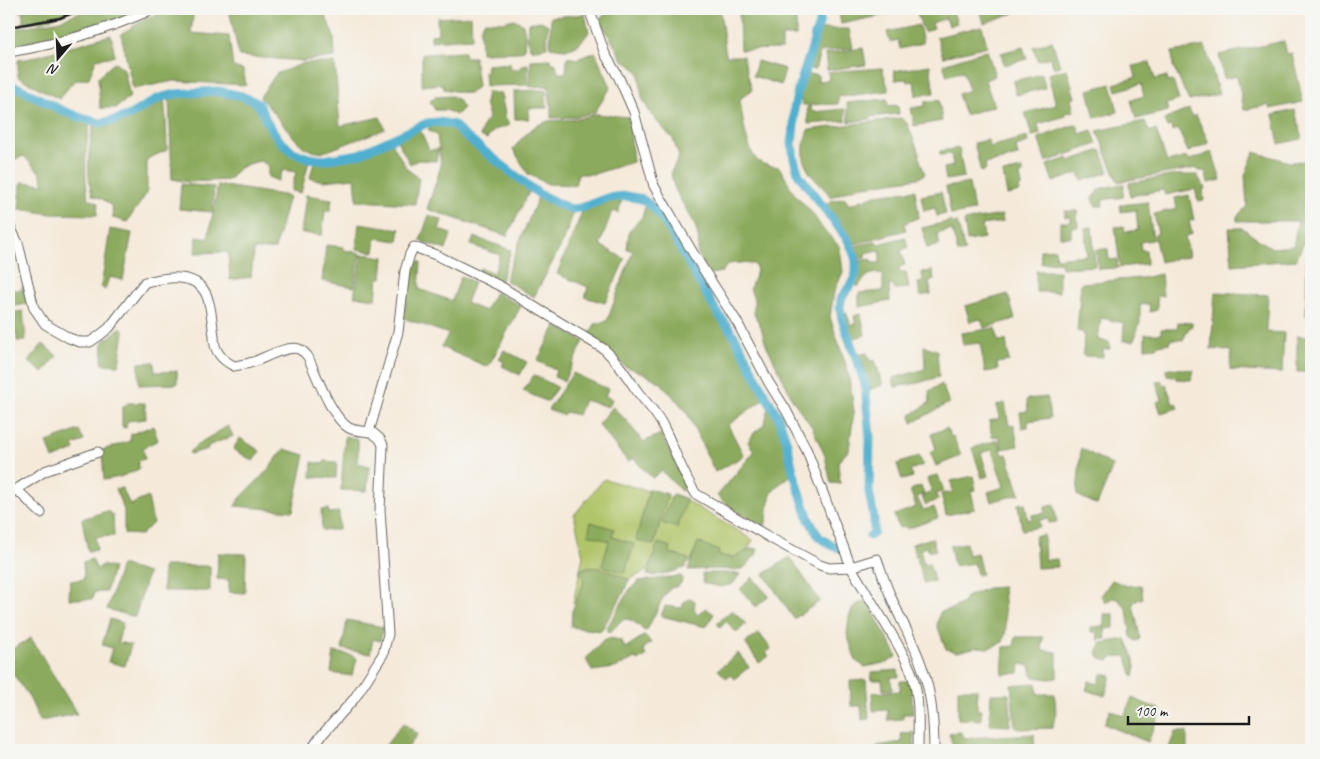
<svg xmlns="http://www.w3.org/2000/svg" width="1320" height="759" font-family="Caveat,sans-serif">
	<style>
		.green { fill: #b0c569; stroke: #667042 }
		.forest { fill: #8caa5d; stroke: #54633c }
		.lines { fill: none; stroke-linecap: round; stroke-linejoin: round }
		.canal { stroke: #50afce; stroke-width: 9 }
		.minor-casing { stroke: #68645e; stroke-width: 11 }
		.minor { stroke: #fff; stroke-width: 9 }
		.rail { stroke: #1c1c1c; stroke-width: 2.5 }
	</style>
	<rect width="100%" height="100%" fill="#f6f6f2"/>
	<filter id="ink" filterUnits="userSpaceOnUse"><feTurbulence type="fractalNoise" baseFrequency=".02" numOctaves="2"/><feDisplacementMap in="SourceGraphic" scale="10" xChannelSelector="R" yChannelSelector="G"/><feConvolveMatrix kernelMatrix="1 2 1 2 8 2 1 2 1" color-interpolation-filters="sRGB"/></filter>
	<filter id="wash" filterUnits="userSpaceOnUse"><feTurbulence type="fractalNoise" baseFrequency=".0096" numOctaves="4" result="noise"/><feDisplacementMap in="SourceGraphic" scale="20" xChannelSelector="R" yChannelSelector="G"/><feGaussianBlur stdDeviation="1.12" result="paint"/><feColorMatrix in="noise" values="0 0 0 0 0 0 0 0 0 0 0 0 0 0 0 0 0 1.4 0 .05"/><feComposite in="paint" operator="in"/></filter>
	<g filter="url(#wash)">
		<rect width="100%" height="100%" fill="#f5eada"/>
		<!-- green -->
		<path class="green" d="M604,479L689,502L753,540L742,558L682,563L655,567L630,579L608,612L573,603L583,556L574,515Z"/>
		<!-- forest -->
		<path class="forest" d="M9,9H77L43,21L23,22V11H9Z
			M88,9H148L84,33L9,51V30L60,20Z
			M171,9H194L191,33L229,36L233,67L243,70L246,85L174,81L133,89L121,34L147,18Z
			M229,9H323L334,37L335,57L302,61L239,56Z
			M611,9H720L726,56H743L752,90L740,99C742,115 746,148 757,160C762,165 772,166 779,167L784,175L793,192L813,214L822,228L840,247L843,272L834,292L830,317L848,371L854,411L849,450L838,462L840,484L831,483L825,456L812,427L794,402L765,342L761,327L754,314V300L750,288L757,271L755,264L738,263L728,264L722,272L710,274L697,253C704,228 685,211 676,191C673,185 672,178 671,172L679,157L673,139L652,116L642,98L639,72L622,59L616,48L599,20Z
			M739,9H796V36H782V49L740,50Z
			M828,9H893L894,13L841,24L839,13L830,14Z
			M915,9H924L925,12L934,9H952L957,23L949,26L946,18L932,23L934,28L924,32Z
			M980,9H1013L1014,13L984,23Z
			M585,14L589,32C576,50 572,51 550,47L551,17Z
			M471,16L472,38L431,41V35L438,34L437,18Z
			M514,19L523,24L525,34L524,50L518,52L481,53L480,29L485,21L503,22Z
			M541,21L548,25L547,47L531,50L527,40L528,23Z
			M919,25L923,43L900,49L898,40L890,42L887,32Z
			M982,26L987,46L943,57L937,37Z
			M817,29H849L853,48L820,52L815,70L807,68L813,48Z
			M111,35L115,56L96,59L89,78L74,81L59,99L18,77V60L27,59Z
			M1052,41L1060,66L1054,68L1050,57L1038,61L1033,47Z
			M1284,41L1287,54L1292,53L1303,102L1270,109L1268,105L1244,110L1237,76L1224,79L1219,55Z
			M1205,46L1219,94L1189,101L1173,66L1172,52Z
			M1023,47L1027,59L1004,65L1001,53Z
			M863,48L866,65L827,70L825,54Z
			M987,50L995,76L985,80L994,106L965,115L958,94L969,90L963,71L947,76L943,64Z
			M464,52L465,57H474L478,86L469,94L444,89L443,84L422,86V54Z
			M595,52L611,87L595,112L576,117L551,118V106L548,86L530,87L531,60L551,59V62L556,64L558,73H566L567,57L577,59Z
			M757,61L785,69L781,85L753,76Z
			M115,62L124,69L130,97L116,108H100L98,77Z
			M1150,62L1155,79L1167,76L1168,82L1173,81L1179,100L1166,104L1168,111L1136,119L1131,100L1144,96L1141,84L1116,91L1114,84L1136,77L1133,66Z
			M304,63H335L340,126L380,117L385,129L327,151L316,152L305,148L297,141L260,97L276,74Z
			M510,63L511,69H520L521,65L528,64V85L485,86L484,72H486L487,65Z
			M930,65L934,93L916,96L914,81L908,82L907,79L895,80L894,71Z
			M882,68L889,91L838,97V104L803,105L799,96L807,74L818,75V81L829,80L828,72Z
			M1067,69L1075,98L1071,99L1074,111L1065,113L1066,116L1038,124L1040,134L1032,136L1025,113L1056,105L1048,74Z
			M1042,74L1045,88L1016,95L1013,81Z
			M1111,84L1118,112L1095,118L1088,90Z
			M9,87L18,90L79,121L90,123C85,148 84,173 88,198L98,203L97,215L51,214L19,209L21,182L44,184L40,173L24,156L11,161L9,159Z
			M546,90L547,108H529V119H515L514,91Z
			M487,92L501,93L506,120L510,125L494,130L487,139L480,136L484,123L489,117L485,103Z
			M217,93L241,98L256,106L279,143L292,153L309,161L301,193L291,191L296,172L283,170L278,181L268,177V165L260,161L248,164L238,169L229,180L188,182L172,179L169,98Z
			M452,96L458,100L463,108L456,115L446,110H435L430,101L435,97Z
			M160,99H164L166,119L167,150L147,159V193L127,222L113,218L112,207L104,200L92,195C86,171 89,146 94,122C117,128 140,110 160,99Z
			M887,99L888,106L898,105L899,114L871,117V119L849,122L847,103Z
			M939,100L942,121L914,126L911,108L925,106V102Z
			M811,106L812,112L845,109L846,121L808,124L807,107Z
			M1189,109L1192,117L1196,115L1209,143L1188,152L1178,129L1173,131L1171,126L1167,127L1164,120Z
			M1295,110L1302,139L1279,144L1273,115Z
			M596,114L629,117L633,162L594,174H578L575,185L548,184L528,174L513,149L523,137L534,127L548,121L577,119Z
			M901,118L907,123L919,153L920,160L925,174L919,178L858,187L831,197C825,189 818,183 812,176C801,162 802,146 808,130Z
			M1145,121L1149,131L1156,130L1167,162L1187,157L1190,160L1212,152L1221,180L1208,183L1205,171H1198L1196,168L1118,182L1097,131Z
			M439,123L453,126L460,133L519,181L529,192L507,236L427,209L441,166L437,135L429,131V126L431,124Z
			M1077,124L1080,134L1092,130L1097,144L1046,162L1038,138Z
			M420,129L429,150L438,149L436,161L418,160L410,164L396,139Z
			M1027,137L1028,143L1016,147L1018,156L985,164L986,170L981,172L974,143L988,140L989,147Z
			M392,143L407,169L419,178L415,204L357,201L355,178L323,181L310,178L314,162C343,163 366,154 392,143Z
			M959,148L964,177L946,180L944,168L953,166L951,154L940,155V151Z
			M1101,150L1109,172L1082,181L1079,173L1053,182L1047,165L1068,158L1069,161Z
			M1254,152L1290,162L1311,161V243L1303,244L1296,260L1232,265L1229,228H1243L1253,236L1272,248L1293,246L1298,221H1237V216L1247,206L1245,176Z
			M1022,169L1023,174L1020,175L1022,186L1019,187L1020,192L1007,195L1003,173Z
			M1175,175H1197L1205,188L1203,191L1204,200L1198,201L1195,189L1165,195L1163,190L1130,196L1129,183Z
			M969,183L974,211L951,215L946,187Z
			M181,184L214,187L212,212L179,209Z
			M1124,184L1123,197L1102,200L1103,206H1095L1093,198L1101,188Z
			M218,185L289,196L275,249L254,250L251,277L230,280L228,252L195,253L197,237L208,239Z
			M915,190L919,217L904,224L906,230L855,244L837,219L825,205L831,201L845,198L849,205L876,195Z
			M941,192L946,214L937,216L935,208L924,211L921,196Z
			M306,195L332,199L330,211H325L322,235L301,233Z
			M1189,195L1194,220L1189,221L1192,234L1185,236L1189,256L1160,262L1154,235L1158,233L1154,214L1177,209L1175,198Z
			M538,197L569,210L573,215L562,244L534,297L505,280L519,243Z
			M612,200H622L618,213L612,211L600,245L625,259L605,303L585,297L588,287L557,274L582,212Z
			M1148,202L1153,240L1140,242L1141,250H1146L1147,264L1120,267L1115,227L1124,226L1125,232L1138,230L1136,210L1121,212L1120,205Z
			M646,204L653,210L666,228L712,307L733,338L764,399L728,425L744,456L715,472L686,411L661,383L643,373L624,366L589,336L595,324L607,321L633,251L627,249L629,231L642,217Z
			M1065,211H1077L1078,227H1071V237H1060V222H1071V217H1065Z
			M429,215L442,220L439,230L451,234L446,250L420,241Z
			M1002,215L1003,222L982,225L984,238L967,241L964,221Z
			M951,221L952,224L957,222L965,251L958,253L952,230L937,234L940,245L927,248L922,228Z
			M359,223L400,229L398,241L376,238L374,252L356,249Z
			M1092,227L1095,266L1061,268V262L1041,263L1040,250L1055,249L1056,258L1087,255L1085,228Z
			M110,229L132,233L123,280L109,277L105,290L101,287Z
			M474,237L511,250L500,283L477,275L480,268L494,273L500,255L471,245Z
			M905,237L908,247L901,251L905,265L899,267L900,272H906L909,288L895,289L894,286L889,285L890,301L859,307V293L883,291V274C869,272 866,276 858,287L854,283L859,274L860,261L871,259L872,263H880V250L865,253L866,258L860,259L855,246L876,241L879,244Z
			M326,245L343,247L344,250L360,253L354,287L322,281Z
			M1096,249H1108L1109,260L1117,259L1118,268L1098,269Z
			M1307,252H1311V316H1306Z
			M362,254L384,257L382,278H378L376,299L354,296Z
			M411,260L421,262L419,289L452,301L461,276L474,282L466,303L485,311L495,292L521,306L488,367L441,347L449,334L403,318L407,284Z
			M933,271L934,280L929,281L931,294L920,296L918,283L923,282L922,272Z
			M1036,271H1059V292H1036Z
			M1161,274L1163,296H1157V310L1150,312L1149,304L1140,305V322L1134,341H1123L1124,323L1101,318L1098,340L1109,342L1110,349H1103V357L1083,356L1084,333L1077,331L1081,283L1142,278Z
			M22,286H25L27,304L9,307V290H22Z
			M1215,292L1268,295L1266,332L1284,333L1282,373L1230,370L1231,351L1211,349Z
			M1008,294L1015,319L984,328L981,319L970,322L965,306Z
			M23,311L26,341H17L16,332H9V313Z
			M846,312L851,325L856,324L854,316L861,314L865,335L851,339L842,313Z
			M1178,322L1192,323V326L1189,328L1183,340L1171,339L1170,343L1158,345L1157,347L1145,348V334H1161V329H1177Z
			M556,326L584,341L564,381L554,377L556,370L537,361Z
			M121,327L124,331L119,365L102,364L103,342Z
			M996,328L998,341L1006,340L1009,361L997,363L998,370L985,372L980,343L963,345L961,333Z
			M1297,336L1311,337V372H1297Z
			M43,344L57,356L43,373L28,361Z
			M924,346L937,350L939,377L918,383L895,387L893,378L925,369Z
			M504,350L527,362L520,375L502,366L504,362L499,359Z
			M867,353L870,361L875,360L883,385L868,390L858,355Z
			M154,362L155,372L177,371V384L139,385V363Z
			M1170,368L1194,370L1191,380L1176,379V377L1167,375L1166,369Z
			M573,373L608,389L605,396L612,399L609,407L584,400L578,415L565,412L563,415L548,410Z
			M534,375L557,387L548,402L523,391Z
			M1161,380L1163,385L1166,384L1173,404L1176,403L1178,408L1161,413L1157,402L1162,400L1156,382Z
			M942,384L949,403L912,423L911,415L930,402L929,391Z
			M1047,397L1050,418L1028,421V427L1022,428L1020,412L1028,411L1027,399Z
			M128,403H145L146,419L127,421L126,428L122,427V408Z
			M1005,403L1009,426L1014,425L1018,446L1002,449L999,436L992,437L989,421L999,419L997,405Z
			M613,407L626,420L643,442L661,434L688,486L681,491L662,471L652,478L633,458L628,462L598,424Z
			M768,407C782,427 787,452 791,475C785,480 776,486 772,493C767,503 769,515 765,526C745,518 733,510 717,496L754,452L748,442L754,433L765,424Z
			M153,426L158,440L143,448L145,459L138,461L139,469L120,477L104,480L102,450L130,441L131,434Z
			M228,426L233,436L208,446V449L190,454L189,452L201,442Z
			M947,428L951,437L953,436L961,456L936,466L930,452L936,449L931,434Z
			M79,430L84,441L73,445L75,450L53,459L47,442Z
			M345,436L358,439V463L369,466L367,491L341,490Z
			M240,438L260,451L253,461L233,449Z
			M998,440L1003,455L1007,454L1020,494L991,502L988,492L1004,487L992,450L981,453L988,476L982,478L972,448Z
			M1081,448L1113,466L1097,505L1077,495Z
			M284,449L305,455L293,511L235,506L241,497L266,472Z
			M919,456L923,465L910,470L913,477L902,480L897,464Z
			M325,461L337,462L336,478L311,477L312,462L323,464Z
			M938,475L944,491L936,494L938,500L925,505L922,496L932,492L927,479Z
			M973,476L976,490L971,491L975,509L946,515L941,494L953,492L951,481Z
			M921,486L924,494L917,497L923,510L934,507L938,518L907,529L905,526L899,528L894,515L916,507L910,490Z
			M122,488L130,505L148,497L153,523L141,535L124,534V510L115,489Z
			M649,489L668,494L654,545L636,540Z
			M673,494L687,499L677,528L662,523Z
			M1025,503L1028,520L1032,519V515L1045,513V507L1054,505L1057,522L1049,523L1048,519L1039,520L1040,527L1022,530L1018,504Z
			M328,509L329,513L339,512V530H322L321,510Z
			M107,511L113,515L114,536L95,537L97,550L88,551L82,519Z
			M591,522L614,529L612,537L634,544L625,573L602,566L609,541L588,534Z
			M1044,535L1045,560L1057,559L1058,567L1037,568L1035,536Z
			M932,538L936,550L929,552L927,547L920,549L924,565L929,563L934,581L924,584L912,544Z
			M698,542L719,551L718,555C735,559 737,557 751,548L758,549L756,555L744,568L736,570L715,569L688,570Z
			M658,543L671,547L670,553L689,559L685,568C673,571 659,577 647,575Z
			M966,543L968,555L977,553L982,574L977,575L974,563L954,566L950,546Z
			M218,553L246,554L245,593L229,592V580L217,579Z
			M790,557L820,601L794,619L764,574Z
			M92,559L97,570L101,565L113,568L106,592H94L93,599H69L70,581L84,579L83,562Z
			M121,565L148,573L135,617L107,609Z
			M163,566H210V591H163Z
			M587,567L600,568L629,579L624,592L601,631L571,627L572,611L584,582L580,570Z
			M702,573H723L740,574L733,584L721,587L703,583Z
			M681,576L682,578C682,586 676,587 670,588L663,598L647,630L644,631C639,626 630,616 622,620C618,623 614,629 610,632L606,629L630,589L639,581Z
			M752,577L769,596L756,607L740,589Z
			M1112,580L1127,586L1141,585L1143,598L1135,601L1133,604L1140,637L1139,640L1135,641L1131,637L1127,610L1118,599L1112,598L1106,603L1101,596Z
			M1003,587L1006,630L1003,642L989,648L977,647L958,652L946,649L937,625L940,612L951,609L963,603L966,597L988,588Z
			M690,598L695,601L694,610L698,615L705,608L714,614L706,627L661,616L665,606L682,608L684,602Z
			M866,599L897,656L889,662L865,667L856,661L847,634L849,617L853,607Z
			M732,610L746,624L737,633L726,621L720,627L717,623Z
			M1104,614H1114V628L1105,629L1106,639L1098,640L1097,632H1091V627L1104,626Z
			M110,619L123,623L118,642L131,645L125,666L108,662L112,648L102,645Z
			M347,620L383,627L380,641L373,639L370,654L342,649Z
			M759,633L771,649L766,653L769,656L759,663L745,643Z
			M645,635L651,643L643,649L646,656L637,661L635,658L615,668L592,671L586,659L603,640L609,638L621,640L625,648Z
			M1016,637H1043L1042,650L1057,652V678L1050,679L1033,677L1030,666L1020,664L1019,673L1002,674L1004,647L1014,646Z
			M31,638L77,714L40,721L28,695L9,668V651Z
			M1126,639C1132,652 1137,663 1134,677L1132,675L1130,667L1127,658L1124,656L1112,657L1109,661C1096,658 1094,654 1102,643Z
			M334,652L351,655L357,659L352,676L331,673Z
			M738,653L749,667L734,679L730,675L726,678L718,670Z
			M898,670L899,677H891L892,690H883L882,680H872L871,672Z
			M1102,674L1111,676L1105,696L1086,690L1089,681L1098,684Z
			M866,680L869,719L862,720L861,706H851L850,681Z
			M900,681H911L913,714H903V719L888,720V710L873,711L872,693L900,691Z
			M1036,683L1038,694H1055L1056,715L1052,728L1020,729L1015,728L1011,685Z
			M958,689H977V710H981V720L958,719Z
			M991,694H1009L1011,715L1010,726L989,725Z
			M1132,698L1161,710L1148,742L1104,724L1110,710L1124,716Z
			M403,723L418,734L406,750H382Z
			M913,732L915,749L878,750L877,746L902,742L901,734Z
			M961,732L965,738L1034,734L1035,750H954L949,733Z
			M1175,732H1187V750H1168Z"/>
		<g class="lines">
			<!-- canal -->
			<path class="canal" d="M819,9L820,21L815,35L812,48L798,90L794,109V125L792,144L794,159L799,175L848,240L854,254L856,260V273L853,281L841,299L840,307L842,319L865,384L870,438L869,492L874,518V533L870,536
				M9,85L19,88L63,111L81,118L101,123L116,120L130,115L159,98L175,94L218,91L242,96L258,103L268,124L280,141L293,152L308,158L324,160L359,154L427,123L439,122L454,125L461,133L539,194L570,209L581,208L607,198L626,196L642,199L654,208L668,227L713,306L735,337L767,398L778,416L787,443L793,471L809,520L819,537L832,546L842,549"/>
		</g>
	</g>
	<g filter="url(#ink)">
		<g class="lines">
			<defs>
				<path id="minor" d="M9,52C59,44 107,30 153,9
					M9,225L18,243L34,308L45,324L69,338L80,342H90L99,336L109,328L145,282C156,280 168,277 179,278C213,280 210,310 214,336C214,342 215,349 219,354C223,360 228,363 234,366C240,365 247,364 253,362C265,358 287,345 299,349C303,351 306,354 308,357C317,376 331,417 349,428C355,431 363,431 369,432L398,332L405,271L410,254L414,247L436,255L500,286L604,349C617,361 627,376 637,391C646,403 658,414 664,428C675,450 682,473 696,494L774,540L820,565L829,568L851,567L807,451L786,410L769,383L737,322L693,253L654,186L634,112L619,78L605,54L589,9
					M16,489L41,513
					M9,494L45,471L98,452
					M311,750L321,736L354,699L369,676L383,654L388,634L380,510L383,445L380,439L373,433L369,432
					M918,750C918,727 920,700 913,677C907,658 895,640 885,623C873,604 862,586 851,567L877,559C881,570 884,581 889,592C899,618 915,643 923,670C932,696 934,723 934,750"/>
			</defs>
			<!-- minor casing -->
			<use href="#minor" class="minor-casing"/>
			<!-- minor -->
			<use href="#minor" class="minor"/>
			<!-- rail -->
			<path class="rail" d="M9,27L60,18L82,9"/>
		</g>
	</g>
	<!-- margin -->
	<rect width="1320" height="759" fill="none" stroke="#f6f6f2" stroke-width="30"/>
	<!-- north arrow -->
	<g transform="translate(58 58) rotate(199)" stroke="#f6f6f2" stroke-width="4" paint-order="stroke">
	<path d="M0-4L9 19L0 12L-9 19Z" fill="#1c1c1c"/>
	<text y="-8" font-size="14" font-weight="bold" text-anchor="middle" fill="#1c1c1c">N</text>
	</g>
	<!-- scale -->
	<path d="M1128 716v8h121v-8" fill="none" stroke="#1c1c1c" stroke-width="2.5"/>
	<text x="1135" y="716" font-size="15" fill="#1c1c1c" stroke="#f6f6f2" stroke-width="4" paint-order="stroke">100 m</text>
</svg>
